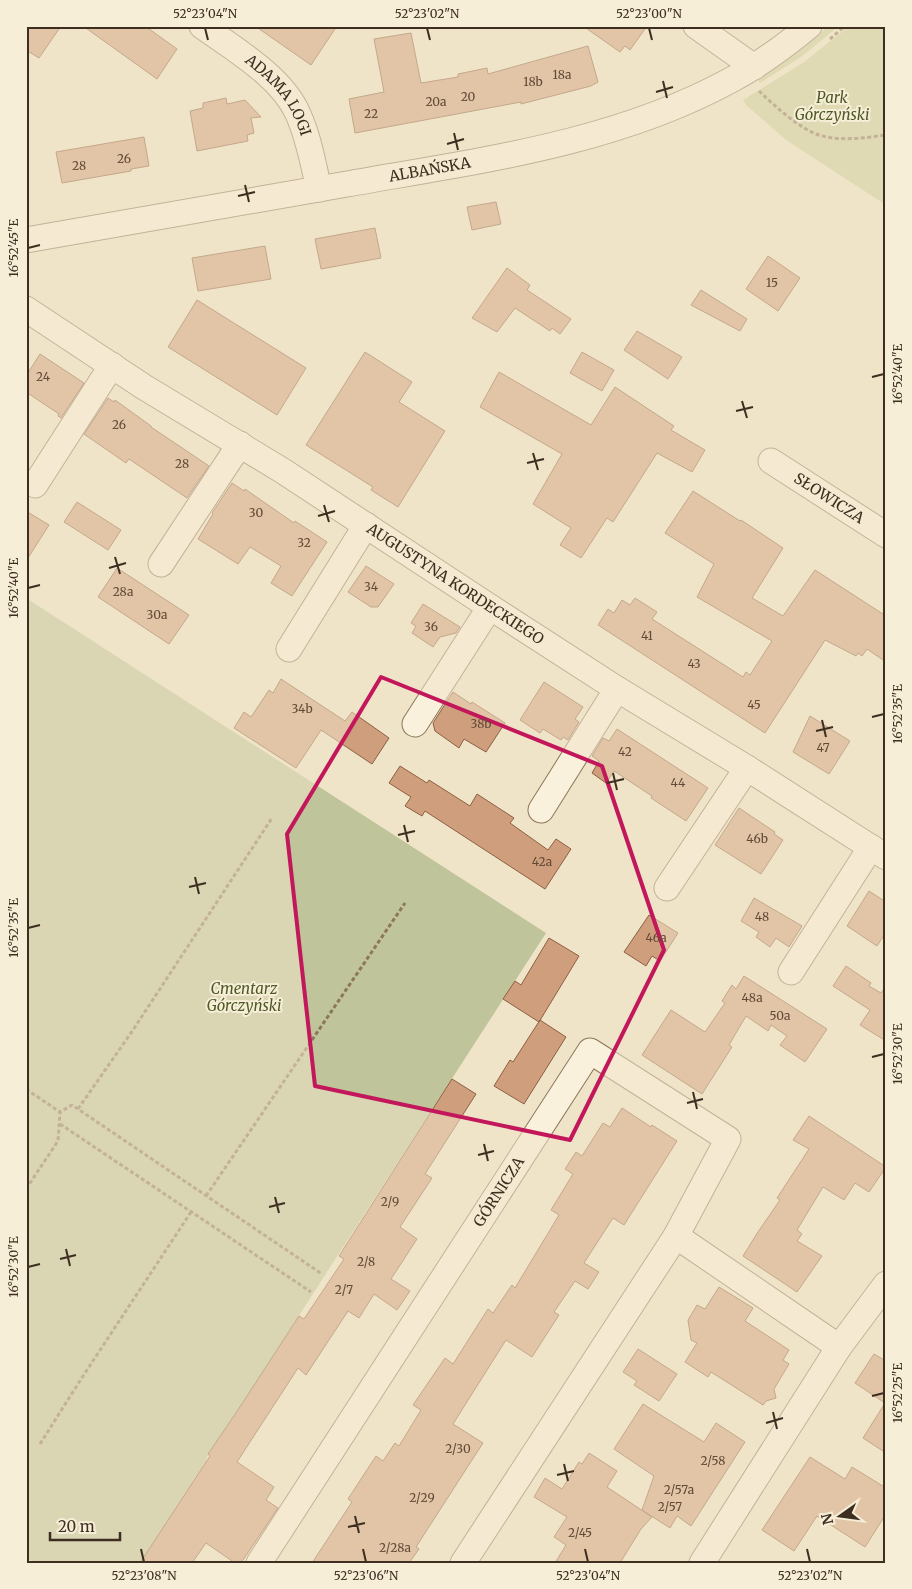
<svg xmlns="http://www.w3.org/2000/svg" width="912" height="1589" font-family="Merriweather,serif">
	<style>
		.green { fill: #c9cf9b }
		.cemetery { fill: #bfc49a }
		.building { fill: #cf9f7d; stroke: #8d5f41 }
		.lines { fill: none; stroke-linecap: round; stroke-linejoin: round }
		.minor-casing { stroke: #8d765c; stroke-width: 27 }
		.path { stroke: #8d765c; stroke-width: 3; stroke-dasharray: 4 2.5; stroke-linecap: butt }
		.minor { stroke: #faf1dc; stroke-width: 25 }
		.marked { fill: none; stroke: #c2185b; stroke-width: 4; stroke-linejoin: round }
		.ticks { fill: none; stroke: #3d2e20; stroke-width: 2 }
		.labels { text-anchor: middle; stroke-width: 4; stroke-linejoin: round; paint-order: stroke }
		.number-label { font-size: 12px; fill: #624a37 }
		.street-label { font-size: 15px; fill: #3d2e20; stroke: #f7eed8 }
		.park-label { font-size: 15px; font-style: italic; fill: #4d5a26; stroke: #f7eed8 }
		.neatline { fill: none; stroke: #3d2e20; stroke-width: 2 }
		.ticks-label { font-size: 12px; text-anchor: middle; fill: #3d2e20 }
	</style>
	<rect width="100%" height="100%" fill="#f0e4c8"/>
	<!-- green -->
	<path class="green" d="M829,26H839L801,57L760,83L757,78L796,52Z
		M849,26H886V205L786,140L747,106L743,100L804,62Z"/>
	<!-- cemetery -->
	<path class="cemetery" d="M26,598L546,933L236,1413L208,1454L206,1461L140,1563H35L26,1557Z"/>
	<!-- building -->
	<path class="building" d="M26,26H61L39,58L26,50Z
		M83,26H145L177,49L157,79Z
		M255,26H337L311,65Z
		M583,26H647L630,50L625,46L620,52Z
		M411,33L421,83L458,77V74L487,68L488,74L588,46L598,82L591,86L521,104V102L355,133L349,99L384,92L374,39Z
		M226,98L227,104L245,100L261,117L251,118L254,133L247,135L248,141L197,151L190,111L203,108V103Z
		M144,137L149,166L131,169V171L62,183L56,152Z
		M496,202L501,224L472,230L467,207Z
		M375,228L381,258L321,269L315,239Z
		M265,246L271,279L198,291L192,258Z
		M768,256L800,278L778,311L746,289Z
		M507,268L530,285L527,290L571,319L560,334L552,328L550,331L515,308L497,332L472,318Z
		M701,290L747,319L740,331L691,305Z
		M197,300L306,368L277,415L168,347Z
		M637,331L682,357L668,379L624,350Z
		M365,352L412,382L399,402L445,431L398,507L371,490L373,487L306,445Z
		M582,352L614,370L602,391L570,373Z
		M40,354L84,383L61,418L58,416L59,414L26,392V376Z
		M499,372L591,425L615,387L674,426L671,430L705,450L692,472L657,453L613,522L607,518L581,558L560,545L571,528L533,504L562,454L480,407Z
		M108,398L114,402L115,400L151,426V427L209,466L187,498L129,459L126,463L84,434Z
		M232,483L244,491L245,489L294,523L295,521L327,542L292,596L271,583L281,566L250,547L238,564L198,539L213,514L212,513Z
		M693,491L740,521L741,520L783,548L752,598L783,616L815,570L886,616V662L867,649L862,656L858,653L856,656L825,640L765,733L598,625L608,609L614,613L622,600L630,605L635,598L657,612L652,619L743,677L746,672L750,675L772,641L697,597L714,564L665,533Z
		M77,502L121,530L108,550L64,522Z
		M26,511L49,525L26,561Z
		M366,566L394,584L378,607H371L348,592Z
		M117,568L189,615L169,644L98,597Z
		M423,604L460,627L456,633L440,637L433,647L412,633L416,626L411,623Z
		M281,679L345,721L352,712L389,738L372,764L321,730L296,768L234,728L244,712L251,717L269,690L273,693Z
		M544,682L583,707L575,719L579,722L568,740L563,737L561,740L543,729L540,733L520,720Z
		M453,692L471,704L472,702L505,723L486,752L464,739L459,748L435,731L433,723Z
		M810,716L850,741L829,774L793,752Z
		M617,729L708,788L686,821L651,798L652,796L614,771L606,783L592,773L599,761L592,756L603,738L609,741Z
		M400,766L427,783L429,780L470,806L477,794L514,818L510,823L548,850L556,839L571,849L545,889L425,811L422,816L405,806L411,797L389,783Z
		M739,808L775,832L774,834L783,840L761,874L715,845Z
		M869,891L886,902V932L877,946L847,926Z
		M754,898L802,926L789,947L776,938L770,947L756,937L759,932L741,921Z
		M649,915L678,933L660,961L652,956L646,966L624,952Z
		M549,938L579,956L539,1022L503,999L515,981L521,985Z
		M846,966L871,983L869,986L881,993L886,986V1041L860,1025L870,1010L833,986Z
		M744,976L827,1029L805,1062L780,1045L787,1036L771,1025L768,1031L746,1016L729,1045L732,1047L702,1094L642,1055L671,1010L705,1032L725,1003L722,1001L732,985L736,989Z
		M540,1020L566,1037L524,1104L494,1086L510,1060L513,1062Z
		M452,1079L476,1094L425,1174L432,1178L400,1227L417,1239L391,1279L410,1291L397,1310L374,1294L359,1318L348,1311L306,1375L298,1368L237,1462L274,1487L266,1500L278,1508L241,1563H235L206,1543L192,1563H140L210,1456L208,1454L236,1413L299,1316L304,1319L344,1259L339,1256Z
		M622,1108L651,1127L652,1125L677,1141L624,1225L613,1218L584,1263L599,1272L588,1289L575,1281L554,1312L559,1315L532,1357L506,1340L453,1424L483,1443L416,1547L419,1549L409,1563H312L352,1502L348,1499L376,1456L383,1461L395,1443L399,1446L421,1410L413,1405L445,1358L453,1364L488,1309L493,1313L512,1285L515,1288L559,1215L551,1210L573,1174L565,1169L576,1152L582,1156L603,1123L610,1127Z
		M809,1116L886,1167L869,1192L855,1183L844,1200L823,1187L797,1230L802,1234L797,1241L822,1256L797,1292L743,1256L758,1232L780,1200L777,1198L809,1149L793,1140Z
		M719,1287L753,1308L745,1321L789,1350L783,1360L789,1364L774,1389L776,1398L766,1401L763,1405L711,1372L708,1377L685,1362L697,1343L691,1340L688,1320L697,1305L705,1309Z
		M638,1349L677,1374L659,1401L634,1385L637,1381L623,1372Z
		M874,1354L886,1361V1453L863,1438L885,1403L855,1383Z
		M643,1404L704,1442L716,1423L745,1442L691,1526L677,1516L670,1528L642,1510L654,1476L614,1449Z
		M589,1453L617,1471L607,1487L652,1517L641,1529L620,1563H555L566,1545L554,1537L567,1517L534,1497L545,1478L562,1489L579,1462L582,1464Z
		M810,1457L845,1479L852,1467L886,1488V1514L865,1547L817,1516L794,1551L762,1530Z"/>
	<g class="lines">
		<defs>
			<g id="minor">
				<path id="s1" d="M202,26C234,49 282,77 298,114C309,138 313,164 319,189"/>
				<path d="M696,26L754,67"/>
				<path id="s2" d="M26,240C133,221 240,202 347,184C477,161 614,144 731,80C759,65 785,46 809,26"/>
				<path id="s3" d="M26,309L144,387L283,471L490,607L617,689L747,768L886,857"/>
				<path id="s4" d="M771,461L886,535"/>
				<path d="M35,485L112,365"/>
				<path d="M161,564L240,444"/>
				<path d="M289,649L366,525"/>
				<path d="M415,724L490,607"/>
				<path d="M541,810L617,689"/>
				<path d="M667,888L747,768"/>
				<path d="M791,972L871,847"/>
				<path d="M676,1236L839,1347"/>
				<path id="s5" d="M259,1563L590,1051L728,1139L676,1236L463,1563"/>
				<path d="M702,1563L839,1347L886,1284"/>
			</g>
		</defs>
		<!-- minor casing -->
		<use href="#minor" class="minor-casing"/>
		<!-- path -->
		<path class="path" d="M830,39L845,26
			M759,91C775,106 795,125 816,134C837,142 864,138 886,135
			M26,1089L60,1112
			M78,1109L133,1030L272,818
			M60,1124L311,1292
			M26,1189L58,1141L60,1112L72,1105L322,1274
			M206,1196L405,903
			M40,1444L83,1376L191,1212"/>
		<!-- minor -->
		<use href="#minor" class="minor"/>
	</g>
	<!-- marked area -->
	<path d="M0 0H912V1589H0ZM381,677L602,766L664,950L570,1140L315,1086L287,834Z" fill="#f0e4c8" fill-opacity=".55" fill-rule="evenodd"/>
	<path class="marked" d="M381,677L602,766L664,950L570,1140L315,1086L287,834Z"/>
	<!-- ticks -->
	<path class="ticks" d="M205,28L208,40M427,28L430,40M649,28L652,40M663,81L667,98M656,92L673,87M454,133L458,150M447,144L464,139M245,185L249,202M238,196L255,192M28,248L40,245M872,377L884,374M742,401L747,418M736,411L753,407M533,453L538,470M527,463L544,459M324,505L329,522M318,516L335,511M115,557L120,574M109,568L126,563M28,588L40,585M872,717L884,714M822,720L826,737M816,731L833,727M613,773L617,790M607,783L624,779M404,825L408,842M398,835L415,831M195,877L199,894M189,887L206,883M28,928L40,925M872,1057L884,1054M693,1092L697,1109M687,1103L703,1099M484,1144L488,1161M478,1155L494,1151M275,1197L279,1213M269,1207L285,1203M66,1249L70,1266M60,1259L76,1255M28,1267L40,1264M872,1396L884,1393M773,1412L777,1429M766,1423L783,1418M564,1464L568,1481M557,1475L574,1471M355,1516L359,1533M348,1527L365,1523M141,1549L144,1562M363,1549L366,1562M585,1549L588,1562M807,1549L810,1562"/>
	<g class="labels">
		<!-- number labels -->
		<g class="number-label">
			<text x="562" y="79">18a</text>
			<text x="533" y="86">18b</text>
			<text x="468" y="101">20</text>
			<text x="436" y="106">20a</text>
			<text x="371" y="118">22</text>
			<text x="124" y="163">26</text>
			<text x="79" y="170">28</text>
			<text x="772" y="287">15</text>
			<text x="43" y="381">24</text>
			<text x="119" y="429">26</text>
			<text x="182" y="468">28</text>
			<text x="256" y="517">30</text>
			<text x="304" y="547">32</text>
			<text x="371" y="591">34</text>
			<text x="123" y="596">28a</text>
			<text x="157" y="619">30a</text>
			<text x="431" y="631">36</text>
			<text x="647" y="640">41</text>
			<text x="694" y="668">43</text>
			<text x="754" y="709">45</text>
			<text x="302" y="713">34b</text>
			<text x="481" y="728">38b</text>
			<text x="823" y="752">47</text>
			<text x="625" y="756">42</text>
			<text x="678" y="787">44</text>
			<text x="757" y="843">46b</text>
			<text x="542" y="866">42a</text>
			<text x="762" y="921">48</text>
			<text x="656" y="942">46a</text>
			<text x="752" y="1002">48a</text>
			<text x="780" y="1020">50a</text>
			<text x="390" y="1206">2/9</text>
			<text x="366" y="1266">2/8</text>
			<text x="344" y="1294">2/7</text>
			<text x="458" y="1453">2/30</text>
			<text x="713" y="1465">2/58</text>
			<text x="679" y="1494">2/57a</text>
			<text x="422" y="1502">2/29</text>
			<text x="670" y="1511">2/57</text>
			<text x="580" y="1537">2/45</text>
			<text x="395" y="1552">2/28a</text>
		</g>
		<!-- street labels -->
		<g class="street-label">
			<text dy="5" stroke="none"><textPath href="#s1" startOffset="105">ADAMA LOGI</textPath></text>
			<text dy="5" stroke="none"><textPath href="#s2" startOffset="410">ALBAŃSKA</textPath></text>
			<text dy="5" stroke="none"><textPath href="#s4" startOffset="69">SŁOWICZA</textPath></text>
			<text dy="5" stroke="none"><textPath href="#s3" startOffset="510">AUGUSTYNA KORDECKIEGO</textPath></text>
			<text dy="5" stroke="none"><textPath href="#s5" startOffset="442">GÓRNICZA</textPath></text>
		</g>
		<!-- park labels -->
		<g class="park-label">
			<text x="832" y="103">Park<tspan x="832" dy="17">Górczyński</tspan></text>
			<text x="244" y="994">Cmentarz<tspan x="244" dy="17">Górczyński</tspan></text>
		</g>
	</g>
	<!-- border -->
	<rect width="912" height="1589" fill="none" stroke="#f7eed8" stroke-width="55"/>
	<!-- north arrow -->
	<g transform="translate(840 1516) rotate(256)" stroke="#f7eed8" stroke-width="4" paint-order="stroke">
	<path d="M0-4L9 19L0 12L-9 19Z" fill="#3d2e20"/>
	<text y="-8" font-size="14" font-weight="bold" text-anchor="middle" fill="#3d2e20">N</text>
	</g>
	<!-- scale -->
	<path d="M50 1532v8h70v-8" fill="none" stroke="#3d2e20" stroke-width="2.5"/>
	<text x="58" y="1532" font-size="15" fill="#3d2e20" stroke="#f7eed8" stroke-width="4" paint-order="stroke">20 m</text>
	<rect x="28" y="28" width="856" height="1534" class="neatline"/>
	<g class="ticks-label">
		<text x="205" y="18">52°23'04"N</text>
		<text x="427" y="18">52°23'02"N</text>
		<text x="649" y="18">52°23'00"N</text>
		<text transform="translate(14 248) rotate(-90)" y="4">16°52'45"E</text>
		<text transform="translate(898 374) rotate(-90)" y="4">16°52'40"E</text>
		<text transform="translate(14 588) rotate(-90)" y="4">16°52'40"E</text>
		<text transform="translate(898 714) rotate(-90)" y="4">16°52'35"E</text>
		<text transform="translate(14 928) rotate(-90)" y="4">16°52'35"E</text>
		<text transform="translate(898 1054) rotate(-90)" y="4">16°52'30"E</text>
		<text transform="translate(14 1267) rotate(-90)" y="4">16°52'30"E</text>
		<text transform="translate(898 1393) rotate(-90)" y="4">16°52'25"E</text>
		<text x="144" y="1580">52°23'08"N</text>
		<text x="366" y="1580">52°23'06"N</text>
		<text x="588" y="1580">52°23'04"N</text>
		<text x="810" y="1580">52°23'02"N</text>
	</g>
</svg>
